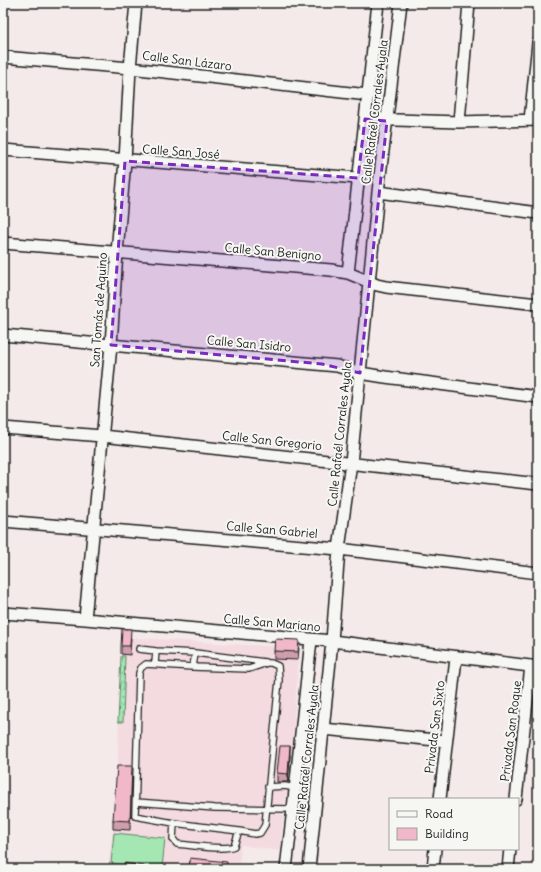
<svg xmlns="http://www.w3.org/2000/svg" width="541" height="872" font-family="Delius,sans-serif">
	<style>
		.built { fill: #f4dbe0 }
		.green { fill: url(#green-dots); stroke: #608267 }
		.pitch { fill: #a4e7b2; stroke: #608267 }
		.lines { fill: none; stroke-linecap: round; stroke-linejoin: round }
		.lane-casing { stroke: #1c1c1c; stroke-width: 8 }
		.street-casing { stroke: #1c1c1c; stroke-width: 14 }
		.lane { stroke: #f6f6f2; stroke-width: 5.5 }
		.street { stroke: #f6f6f2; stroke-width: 11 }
		.wall { fill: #cf9eae; stroke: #1c1c1c }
		.shaded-wall { fill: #a9818d; stroke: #1c1c1c }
		.building { fill: #f1b8ca; stroke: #1c1c1c }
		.marked { fill: #7b2cbf; fill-opacity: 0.2; stroke: #7b2cbf; stroke-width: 3; stroke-dasharray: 8 5; stroke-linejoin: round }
		.labels { text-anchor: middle; stroke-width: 4; stroke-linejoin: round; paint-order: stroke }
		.street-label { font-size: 12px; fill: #1c1c1c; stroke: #f6f6f2 }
	</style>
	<defs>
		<pattern id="green-dots" width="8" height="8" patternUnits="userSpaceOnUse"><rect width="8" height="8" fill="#a4e7b2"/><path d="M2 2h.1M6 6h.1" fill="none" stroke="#8dc698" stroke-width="1.8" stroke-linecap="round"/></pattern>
	</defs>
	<rect width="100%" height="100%" fill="#f5eaea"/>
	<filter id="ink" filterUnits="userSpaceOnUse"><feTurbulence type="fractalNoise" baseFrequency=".025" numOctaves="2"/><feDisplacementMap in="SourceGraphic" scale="8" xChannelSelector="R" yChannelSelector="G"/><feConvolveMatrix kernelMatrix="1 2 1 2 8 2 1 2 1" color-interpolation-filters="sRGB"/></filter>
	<g filter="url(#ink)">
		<!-- built -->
		<path class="built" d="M122,637L299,648L290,783L284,806L280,851L241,845L239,869H108L113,829L117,774Z"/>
		<!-- green -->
		<path class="green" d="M121,656H125L123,722H118Z"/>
		<!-- pitch -->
		<path class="pitch" d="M114,833L165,838L162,868L111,863Z"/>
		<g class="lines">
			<defs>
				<path id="lane" d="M139,649L156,651L155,664
					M156,651L195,653L265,662
					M193,667L195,653
					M268,787L285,786L295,788
					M136,802L215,808L293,809
					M174,823L173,839L177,844C190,845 224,851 234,846L239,831L174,823L135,816L139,673L141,668L146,664L193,667L249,669L267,663H271L278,666L279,680L265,825L260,833L255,834L239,831"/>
				<path id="street" d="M3,57L130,68L368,95
					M365,119L459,122L538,120
					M530,120L538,43
					M459,122L469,3
					M3,150L358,178
					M378,192L538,213
					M3,243L331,270L348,273L377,285L386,287L538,304
					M348,273L378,3
					M3,335L337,366L360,373L385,377L538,397
					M3,428L102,436L538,484
					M3,521L339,549L538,573
					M3,613L85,619L332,641L538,667
					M85,619L111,345L117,252L125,161L130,68L136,3
					M323,729L446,741
					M440,799L456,658
					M516,799L531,666
					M286,869L293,809L311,640
					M309,869L332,641L339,549L351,463L378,192L401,3
					M433,869L435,849
					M508,869L510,849"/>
			</defs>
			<!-- lane casing -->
			<use href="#lane" class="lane-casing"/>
			<!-- street casing -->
			<use href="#street" class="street-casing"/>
			<!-- lane -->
			<use href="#lane" class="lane"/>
			<!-- street -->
			<use href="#street" class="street"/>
		</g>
		<!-- wall -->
		<path class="wall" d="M131,638L130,655L121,654V646Z
			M299,648L298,660L274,659V651Z
			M290,755L288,782H277V773Z
			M132,775L130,830L113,829V820Z"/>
		<!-- shaded-wall -->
		<path class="shaded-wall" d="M290,746V755L288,782V774Z"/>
		<!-- building -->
		<path class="building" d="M122,629H131L130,646H121Z
			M275,639L299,640L298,652L274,651Z
			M280,746H290L288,774L277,773Z
			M117,766H132L130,821L113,820Z
			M190,858L227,862V869H189Z
			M124,863L144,866V869H124Z"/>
	</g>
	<!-- marked area -->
	<path class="marked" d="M365,119L387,121L360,373L322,364L111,345L125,161L358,178Z"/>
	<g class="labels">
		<!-- street labels -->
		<g class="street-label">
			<text transform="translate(187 61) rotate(7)" y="4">Calle San Lázaro</text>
			<text transform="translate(375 112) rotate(-83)" y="4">Calle Rafaél Corrales Ayala</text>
			<text transform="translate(181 152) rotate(4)" y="4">Calle San José</text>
			<text transform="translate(273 252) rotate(5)" y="4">Calle San Benigno</text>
			<text transform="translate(99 310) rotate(-86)" y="4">San Tomás de Aquino</text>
			<text transform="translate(249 344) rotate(5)" y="4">Calle San Isidro</text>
			<text transform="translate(340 434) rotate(-84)" y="4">Calle Rafaél Corrales Ayala</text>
			<text transform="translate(272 441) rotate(6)" y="4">Calle San Gregorio</text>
			<text transform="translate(272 530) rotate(5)" y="4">Calle San Gabriel</text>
			<text transform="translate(272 623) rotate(5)" y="4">Calle San Mariano</text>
			<text transform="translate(435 727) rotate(-83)" y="4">Privada San Sixto</text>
			<text transform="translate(511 731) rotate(-83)" y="4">Privada San Roque</text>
			<text transform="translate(307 757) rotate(-84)" y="4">Calle Rafaél Corrales Ayala</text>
		</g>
	</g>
	<!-- margin -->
	<rect width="541" height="872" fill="none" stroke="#f6f6f2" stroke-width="16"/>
	<rect x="8" y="8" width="525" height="856" fill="none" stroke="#1c1c1c" stroke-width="1.5" filter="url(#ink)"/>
	<!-- legend -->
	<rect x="389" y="798" width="130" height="52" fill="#f6f6f2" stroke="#9f9f9c"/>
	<rect x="397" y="811" width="20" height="6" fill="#f6f6f2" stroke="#9f9f9c"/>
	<text x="425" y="818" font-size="12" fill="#1c1c1c">Road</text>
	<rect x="397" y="828" width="20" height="12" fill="#f1b8ca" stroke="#9f9f9c"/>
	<text x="425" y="838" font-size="12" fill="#1c1c1c">Building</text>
</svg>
